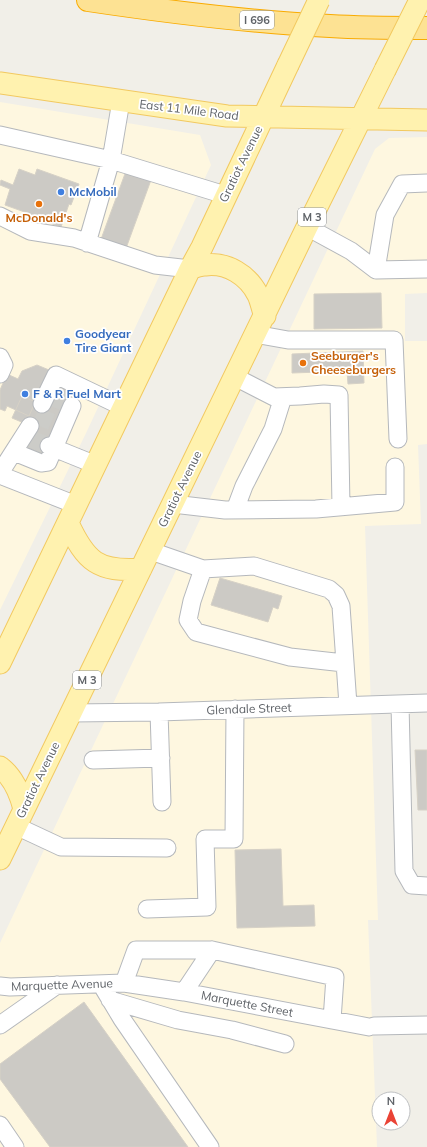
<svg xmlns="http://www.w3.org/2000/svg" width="427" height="1147" font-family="Mulish,sans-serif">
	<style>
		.commercial { fill: #fef7e0 }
		.building { fill: #cccac5; stroke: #d6d1c6 }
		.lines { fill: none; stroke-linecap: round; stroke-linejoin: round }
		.minor-tunnel { stroke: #ccccc8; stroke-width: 17; stroke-dasharray: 17 8; stroke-linecap: butt }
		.minor-casing { stroke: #b5b8bc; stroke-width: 19 }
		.major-casing { stroke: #f2c960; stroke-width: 23 }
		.highway-casing { stroke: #f9ab00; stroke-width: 24 }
		.minor { stroke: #fff; stroke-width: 17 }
		.major { stroke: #fff2af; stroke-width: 21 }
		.highway { stroke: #fde293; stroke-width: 22 }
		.major-bridge-casing { stroke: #f2c960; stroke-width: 23; stroke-linecap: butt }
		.major-bridge { stroke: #fff2af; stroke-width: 21 }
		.shop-dot { fill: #3f7fe0; stroke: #fff; stroke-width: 1.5 }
		.food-dot { fill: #e8710a; stroke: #fff; stroke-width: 1.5 }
		.labels { text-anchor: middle; stroke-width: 3.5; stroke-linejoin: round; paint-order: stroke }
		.shield { fill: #fff; stroke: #8f9295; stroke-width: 1 }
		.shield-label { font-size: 11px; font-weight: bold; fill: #5f6368 }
		.street-label { font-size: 12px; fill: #5f6368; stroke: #fff }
		.shop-label { font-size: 12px; font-weight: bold; fill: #366cbe; stroke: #fff; text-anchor: start }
		.food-label { font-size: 12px; font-weight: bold; fill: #c56008; stroke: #fff }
	</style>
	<rect width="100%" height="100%" fill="#f1efe8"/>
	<!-- commercial -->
	<path class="commercial" d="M0,102L200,135L211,165L87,431L0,610Z
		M427,137V293L405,294V341H427V444L418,445L421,524L365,526L378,920H368L377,1147H0V943L375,149L389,138Z"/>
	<!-- building -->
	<path class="building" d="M19,169L35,175L37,169L79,184L71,205L69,204L61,227L47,222L45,225L31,220L33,215L5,205L10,189L0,185V184L1,180L13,185Z
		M126,171L151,180L125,251L100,242Z
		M381,293L382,328L314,329V294Z
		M363,351L364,383L348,384L347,371L292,373V354Z
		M37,365L49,370L29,416L7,406L5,411L0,409V390L7,374L18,379L22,371Z
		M55,382L73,390L43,460L25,453L36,428L12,418L22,396L45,406Z
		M220,578L282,596L278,609L273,607L268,622L211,605Z
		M415,750H427V810H418Z
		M281,849L283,906L314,905L315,926L237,928L235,850Z
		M84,1002L188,1147H50L0,1079V1064Z"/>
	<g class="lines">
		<!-- minor-tunnel -->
		<path class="minor-tunnel" d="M49,396L68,404
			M36,415L58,425
			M31,439L49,446"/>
		<defs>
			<path id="minor" d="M0,135L111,160L225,195
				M0,216L30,231L74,238L155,265L190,269
				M307,227L351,251L376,270L427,269
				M87,243L111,160L121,101
				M376,270L385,215L402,184L427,183
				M255,334L288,340H394L398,439
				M0,357L4,365L0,374
				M235,377L274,397L300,396L324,394L339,395L341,507
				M42,404L56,375L123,407
				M49,446L96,465
				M14,452L41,463L48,462L72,406
				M0,473L30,426
				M0,475L76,505
				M173,504L225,510L316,509L395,502V467
				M235,510L244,486L273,429L283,397
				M151,551L203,569L254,566L329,589L336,595L341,606L348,705
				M203,569L192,601L188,620L196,632L290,657L344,663
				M400,704L404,871L412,885L427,886
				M159,712L162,802
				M71,713L159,712L427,703
				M93,760L161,758
				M16,826L61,847L167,848
				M147,909L207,907L205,839H234L235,709
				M124,983L136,950H212L335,977L332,1020
				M101,984L122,1019L210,1147
				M0,986L10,987L124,983L184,992L369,1027
				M184,992L212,950
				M110,1000L178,1020L232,1030L285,1044
				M0,1025L57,985
				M374,1026L427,1025
				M0,1125L15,1147"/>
			<path id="major" d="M0,83L227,116L427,120
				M190,269C195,267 200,265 205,265C227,262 248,275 258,295C261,301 262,309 265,316
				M68,523C86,562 98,572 141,569
				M0,663L190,269L202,247L288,65
				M0,767C13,777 20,793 24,809
				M0,859L307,227L385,70"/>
			<path id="highway" d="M88,0C168,12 249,22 330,26C362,28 395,28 427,28"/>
		</defs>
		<!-- minor casing -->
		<use href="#minor" class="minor-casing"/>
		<!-- major casing -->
		<use href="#major" class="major-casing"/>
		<!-- highway casing -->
		<use href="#highway" class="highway-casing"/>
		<!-- minor -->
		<use href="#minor" class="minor"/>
		<!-- major -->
		<use href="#major" class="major"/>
		<!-- highway -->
		<use href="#highway" class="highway"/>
		<defs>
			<path id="major-bridge" d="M288,65L319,0
				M385,70L420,0"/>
		</defs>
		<!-- major-bridge casing -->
		<use href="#major-bridge" class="major-bridge-casing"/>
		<!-- major-bridge -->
		<use href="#major-bridge" class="major-bridge"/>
	</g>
	<!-- markers -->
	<g class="shop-dot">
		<circle cx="61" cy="192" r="4"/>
		<circle cx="67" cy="341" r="4"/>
		<circle cx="25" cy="394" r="4"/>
	</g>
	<g class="food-dot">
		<circle cx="39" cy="204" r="4"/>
		<circle cx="303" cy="363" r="4"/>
	</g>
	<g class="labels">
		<!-- shield labels -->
		<g class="shield">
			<rect x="240" y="11" width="34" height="18" rx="3"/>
			<rect x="298" y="208" width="28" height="18" rx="3"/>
			<rect x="73" y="671" width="28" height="18" rx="3"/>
		</g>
		<g class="shield-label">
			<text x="257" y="24">I 696</text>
			<text x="312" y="221">M 3</text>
			<text x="87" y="684">M 3</text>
		</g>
		<!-- street labels -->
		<g class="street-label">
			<text transform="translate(189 110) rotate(7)" y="4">East 11 Mile Road</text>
			<text transform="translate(241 164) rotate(-64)" y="4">Gratiot Avenue</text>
			<text transform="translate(180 489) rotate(-64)" y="4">Gratiot Avenue</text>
			<text transform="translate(249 709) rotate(-2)" y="4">Glendale Street</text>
			<text transform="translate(38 780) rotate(-64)" y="4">Gratiot Avenue</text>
			<text transform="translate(62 985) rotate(-2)" y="4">Marquette Avenue</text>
			<text transform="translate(247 1004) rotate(11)" y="4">Marquette Street</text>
		</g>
		<!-- shop labels -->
		<g class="shop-label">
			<text x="69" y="196">McMobil</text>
			<text x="75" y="338">Goodyear<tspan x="75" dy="14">Tire Giant</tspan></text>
			<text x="33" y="398">F &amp; R Fuel Mart</text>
		</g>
		<!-- food labels -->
		<g class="food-label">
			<text x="39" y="222">McDonald's</text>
			<text x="311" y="360" text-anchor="start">Seeburger's<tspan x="311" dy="14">Cheeseburgers</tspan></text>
		</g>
	</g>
	<!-- north arrow -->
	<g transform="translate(391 1111)"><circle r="19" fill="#ffffff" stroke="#bfc1c3"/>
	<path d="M0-3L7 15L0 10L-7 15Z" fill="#ea4335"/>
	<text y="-6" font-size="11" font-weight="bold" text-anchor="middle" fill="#5f6368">N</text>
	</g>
</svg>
